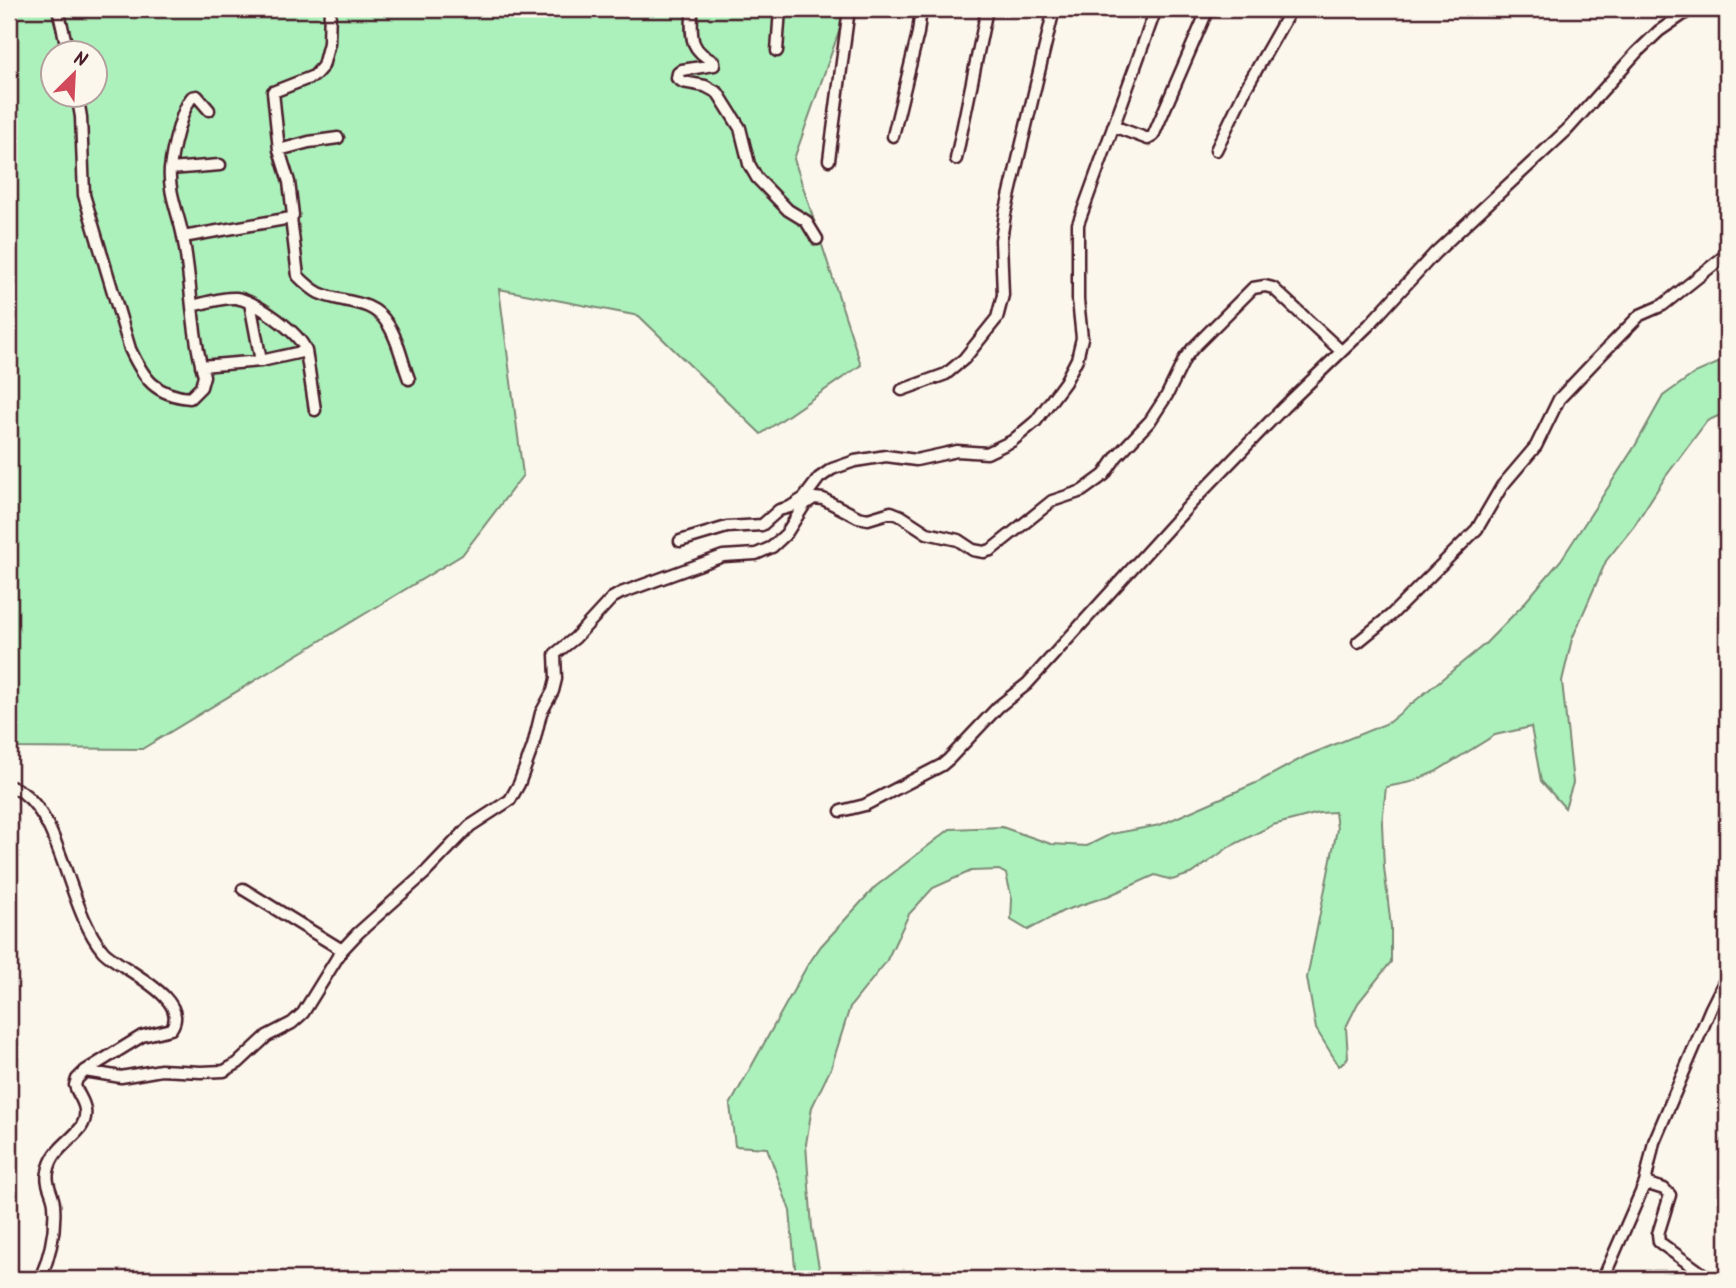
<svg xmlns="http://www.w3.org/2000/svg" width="1736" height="1288" font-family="Kalam,sans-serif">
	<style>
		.green { fill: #acf1bc; stroke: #7b8874; stroke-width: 2; fill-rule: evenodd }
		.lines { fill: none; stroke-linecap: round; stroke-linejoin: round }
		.minor-casing { stroke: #4a1f2b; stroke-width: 15 }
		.minor { stroke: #fbf7ec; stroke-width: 10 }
	</style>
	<rect width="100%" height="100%" fill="#fbf7ec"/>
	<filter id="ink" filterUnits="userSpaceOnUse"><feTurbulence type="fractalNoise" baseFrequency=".0143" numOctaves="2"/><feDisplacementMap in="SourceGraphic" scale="14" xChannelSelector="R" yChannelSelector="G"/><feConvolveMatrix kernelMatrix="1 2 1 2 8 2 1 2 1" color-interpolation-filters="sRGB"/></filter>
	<g filter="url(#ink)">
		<!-- green -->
		<path class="green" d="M9,9H847L794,159L861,365L761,434L639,316L499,289L523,475L462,555L142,749L9,748ZM52,52H94V94H52Z
			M1727,359V412L1707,421L1666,476L1634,526L1606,561L1572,639L1562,681L1573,783L1565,808L1541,781L1531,727L1495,735L1435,772L1411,782L1386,787L1382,823L1384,867L1391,927V962L1358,1003L1346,1027L1348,1058L1339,1066L1316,1029L1307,978L1337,829L1335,812L1319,813L1273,825L1229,847L1193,873L1172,880L1155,875L1108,896L1063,911L1028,930L1011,920L1012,899L1006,874L999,870L971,871L933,888L909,914L886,962L850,1007L831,1068L812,1107L806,1144L812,1228L821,1279H796L790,1211L767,1148L735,1146L730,1105L807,966L821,946L875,887L950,829L1002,827L1051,844L1087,846L1111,834L1160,825L1258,782L1306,756L1388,723L1485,644L1521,607L1561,560L1635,446L1663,396L1695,373Z"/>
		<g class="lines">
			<defs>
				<path id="minor" d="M58,9L68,52
					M692,9C692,35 687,48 714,62V65L682,70L678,73L677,78L683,82L705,86L718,93L740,128L749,164L757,178L788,210L806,221L817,239
					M777,51L780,9
					M77,94L81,117L84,195L130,349C144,379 155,395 190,398L201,387L204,376C191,331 192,283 183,237C179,215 168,192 170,169C172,151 181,110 192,97L197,96L209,110
					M1113,126L1148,139L1153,136L1208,9
					M893,136L918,33L921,9
					M279,150L309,142L338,138
					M1216,150L1246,88L1291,9
					M956,159L987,9
					M829,160L849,9
					M170,169L220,165
					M291,218L298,276C304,282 311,289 319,293C343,304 371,298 387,323C398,338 402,362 409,379
					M183,237L291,218L293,215L289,182L279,150L273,92L314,76L323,66L329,43L330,9
					M250,303L261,361
					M192,306C206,303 222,297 236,298C256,301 300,333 306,351L261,361L201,366
					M306,351L315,410
					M902,390L946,374L964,359L997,318L1003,295L1001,240L1005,214L1054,9
					M680,541L727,527L762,525L779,510L790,507L804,498L819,478L832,469L855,461L886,456L916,460L957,451L987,453L1012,441L1036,421L1065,382L1077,359L1082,338L1078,300V224L1156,9
					M1358,642L1391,615L1477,529L1502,486L1536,446L1559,399L1595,361L1640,315L1663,305L1727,254
					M9,786C13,788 20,790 23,793C62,821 69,911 103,951C118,968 193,998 171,1029L142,1036L85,1071L121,1077L161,1070L201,1072L224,1071L238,1063L267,1036L292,1023L303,1013L342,950L358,933L424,874L470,826L510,800L519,784L533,746L541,713L553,691L556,679L555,654L575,638L612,598L621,593L723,556L756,554L772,547L786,534L805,504L814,498L823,499L858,517L868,519L891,512L901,516L927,533L958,540L973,550L984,552L991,550L1052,501L1082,491L1104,475L1117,456L1150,421L1167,395L1185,358L1193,348L1253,288L1265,286L1273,288L1341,351
					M841,811L865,805L942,765L949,759L998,707L1027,684L1196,498L1284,407L1369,325L1435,253L1567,130L1636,53L1659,31L1691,9
					M243,889L342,950
					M1645,1183L1664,1189L1670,1195L1658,1234L1659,1242L1710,1279
					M40,1279C50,1256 56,1230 54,1204C53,1193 45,1184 48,1172C53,1141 89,1136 85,1110C84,1100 77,1094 75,1085L77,1079L85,1071
					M1603,1279L1645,1183L1654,1142L1711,1008L1727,976"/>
			</defs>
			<!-- minor casing -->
			<use href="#minor" class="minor-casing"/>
			<!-- minor -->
			<use href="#minor" class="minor"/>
		</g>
	</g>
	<!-- margin -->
	<rect width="1736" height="1288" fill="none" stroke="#fbf7ec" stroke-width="35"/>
	<rect x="18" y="18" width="1701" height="1253" fill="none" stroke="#4a1f2b" stroke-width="2.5" filter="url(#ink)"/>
	<!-- north arrow -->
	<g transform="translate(74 74) rotate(24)"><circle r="33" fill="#fbf7ec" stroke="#b4a19f" stroke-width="2"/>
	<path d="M0-5L12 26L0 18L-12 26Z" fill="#d1495b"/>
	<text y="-10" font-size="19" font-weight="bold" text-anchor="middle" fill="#4a1f2b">N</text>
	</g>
</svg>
